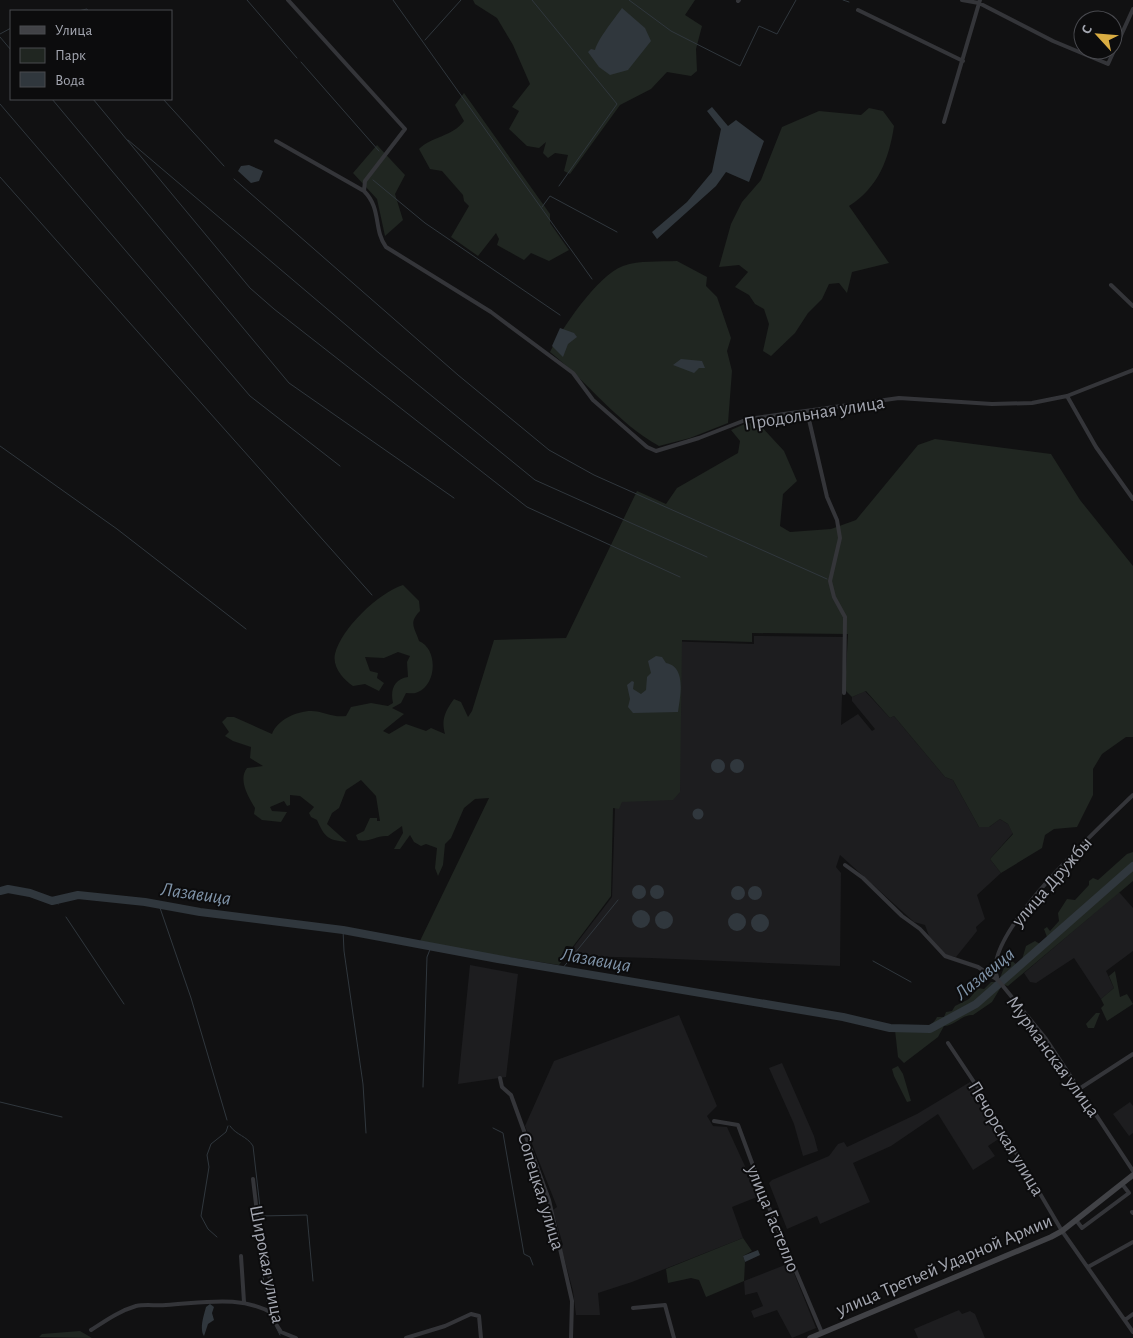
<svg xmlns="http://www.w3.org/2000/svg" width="1133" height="1338" font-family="'Alegreya Sans',sans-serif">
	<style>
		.built { fill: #1d1d1f }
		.green { fill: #202621 }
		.water { fill: #30373d }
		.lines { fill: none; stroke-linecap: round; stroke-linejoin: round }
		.stream { stroke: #30373d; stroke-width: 1 }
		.river { stroke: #30373d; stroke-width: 8 }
		.minor { stroke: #343539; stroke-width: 4 }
		.secondary { stroke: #414246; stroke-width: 5.5 }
		.labels { text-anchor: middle; stroke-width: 4; stroke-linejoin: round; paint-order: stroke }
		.street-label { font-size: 19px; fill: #a4a7b1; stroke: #0c0c0d }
		.water-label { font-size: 20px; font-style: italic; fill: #7f93a8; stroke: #0c0c0d }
	</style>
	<rect width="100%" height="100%" fill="#111112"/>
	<!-- built -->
	<path class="built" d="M754,636L844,637L841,725L858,714L872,731L875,729L852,701V697L865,691L890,718L894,716L945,777L953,780L979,827H989L1000,819L1008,824L1013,833L990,859L1001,873L977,895L985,919L976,927L977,931L956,957L946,955L929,936L925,925L914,922L840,855L836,867L841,873L840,966L651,958L579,956L575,958L569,953L612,897L615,808L663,641L754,644Z
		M1119,892L1133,908V951L1106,971L1114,988L1101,999L1074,958L1036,983L1030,982L1024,973Z
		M470,965L518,974L506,1077L458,1084Z
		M679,1015L717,1106L707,1116L713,1126L727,1127L755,1188L757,1197L732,1207L743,1238L632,1282L598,1293L600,1315H576L573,1291L561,1246L563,1245L553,1210L557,1207L525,1126L554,1061Z
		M782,1063L814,1136L818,1151L803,1156L794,1124L769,1068Z
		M970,1082L1003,1136L988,1146L995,1156L973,1170L938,1114L891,1146L853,1163L870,1202L820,1224L817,1216L787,1229L769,1183L772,1180L829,1156L838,1144L844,1142L847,1147L917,1114Z
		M1130,1102L1133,1106V1133L1129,1136L1113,1114Z
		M790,1263L816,1328L792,1338L777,1310L754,1318L751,1311L763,1306L757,1292L745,1295L744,1281Z
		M959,1310L962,1314L970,1311L975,1314L985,1338H918L914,1329Z"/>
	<!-- green -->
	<path class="green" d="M473,0H695L685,15L702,26L696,49L697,71L691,76L667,72L651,89L620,105L570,174L564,171L568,155L555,153L548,158L543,153L546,142L539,148L527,146L509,129L519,111L512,107L530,84L513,45L497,18L475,4Z
		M464,93L550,214V223L569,250L549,261L531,253L524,260L497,245L499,239L496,233L478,256L451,237L469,206L464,201L463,195L442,171L430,169L419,149C432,136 452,137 464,121L455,105Z
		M869,108L883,111L894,126C889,159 878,188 849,206L889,263L852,272L847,293L839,283L829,284L822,299L808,313L795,333L771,356L763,351L769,324L764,309L755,304L749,295L735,287L748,272L739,265L719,267L731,224L742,202L761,180L782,127L819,111L861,115Z
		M377,145L405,175L395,194L403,220L385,236L377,199L353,173Z
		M677,261L707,277L706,286L717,297L731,338L727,351L732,371L728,423L690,438L659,446C616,422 588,382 550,352C562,328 597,276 623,266C640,260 659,262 677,261Z
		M747,423L759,424L784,451L797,481L783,494L780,526L790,532L831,529L856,520L918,445L935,439L1051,454L1080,500L1133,566V737H1126L1102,754L1093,769V795L1077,827L1054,829L1045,835L1042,848L1001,873L990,859L1013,834L1008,824L1000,819L989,827H979L953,780L945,777L894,716L890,718L866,691L852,697L845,690L848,634L752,633V642L682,640L680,792L673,800L622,802L619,809L613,808L611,896L559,965L419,943L489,798L475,799L464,808L451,838L445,844L443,865L438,876L435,868L437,848L426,844L421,846L414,842L410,835L400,849H394L403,833L402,826L388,836C376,835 369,843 358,840L356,835L364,831L370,818H377V821H380L376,796L361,780L346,790L339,808L332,813L327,824L347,842C328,840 325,838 317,820L311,817L309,813L314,807L300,796L290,795V805L287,806L284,801L270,807L272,811L287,812L281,822L262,820L254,814L255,808C248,796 238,780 247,768L263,766L250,758L251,747L233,741L225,736L229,732L222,722L227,717H234L272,734C277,720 297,711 311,711C323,711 333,718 346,716L351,707L371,703L388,706L393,703C390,690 394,679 408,677L407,662L410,656L398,652L384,658L365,657L370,671L378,673L377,678L384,683L379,691L365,684L353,686C344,680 332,667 335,654C341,629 378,593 403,585L419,601L420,611C408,623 415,628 419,641C438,649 437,684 418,692C415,694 410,693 406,693L401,703L392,708L404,714L383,731L389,734L406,724L426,731L431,728L445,734C441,720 445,711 454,699L461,702L468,717L472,711L494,640L566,638L637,491L666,504L677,488L738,453L740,441L731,430Z
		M1133,852V881L1008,986L1004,985L1000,978L1005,965L1011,960L1017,965L1021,963L1026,946L1035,941L1040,944L1047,937L1044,929L1047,927L1050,931L1059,921L1058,913L1067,899L1075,900L1089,885V881L1093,878L1098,880L1127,854Z
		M1115,971L1120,997L1127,994L1133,1004L1107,1021L1101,1008L1104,1005L1101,999L1114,988L1109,976Z
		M991,982H997L1001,987L992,1002L973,1015C962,1014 955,1026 944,1026L938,1037L904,1063L898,1057L895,1030L897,1026C905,1025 906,1028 913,1029C921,1030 934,1025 937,1017H944L946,1012L952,1011L955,1006L969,999L978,988L984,989Z
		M1096,1013H1100L1094,1028H1088L1086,1024Z
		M898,1066L903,1074L911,1101L907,1102L894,1076L892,1069Z
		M743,1238L752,1251L743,1256L745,1262L744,1281L706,1297L699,1280L691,1278L668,1283L666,1269Z
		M80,1331L92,1338L39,1337L42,1334Z"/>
	<!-- water -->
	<path class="water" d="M622,8L645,28L651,41L628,70L610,75L599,67L588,52L591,49L595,50C598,39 614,19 622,8Z
		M712,107L728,126L736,120L764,141L749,182L726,172L716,186L657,239L652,232L687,202L712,172L721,129L707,111Z
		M249,165L263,171L259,181L251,183L238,171L241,166Z
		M560,328L574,333L577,337L568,344L563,357L552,346Z
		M681,359L702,361L705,368H699L694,373L673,365Z
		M656,656L662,657L666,663C687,667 680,697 678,712L633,713L628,707L630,699L627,685L632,681L634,682L633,689L641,694L646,690L647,677L651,673L648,661Z
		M730 766a7 7 0 1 1 14 0a7 7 0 1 1-14 0Z
		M711 766a7 7 0 1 1 14 0a7 7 0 1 1-14 0Z
		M692.5 814a5.5 5.5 0 1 1 11 0a5.5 5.5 0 1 1-11 0Z
		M650 892a7 7 0 1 1 14 0a7 7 0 1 1-14 0Z
		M632 892a7 7 0 1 1 14 0a7 7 0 1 1-14 0Z
		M731 893a7 7 0 1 1 14 0a7 7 0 1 1-14 0Z
		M748 893a7 7 0 1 1 14 0a7 7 0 1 1-14 0Z
		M632 919a9 9 0 1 1 18 0a9 9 0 1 1-18 0Z
		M655 920a9 9 0 1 1 18 0a9 9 0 1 1-18 0Z
		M728 922a9 9 0 1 1 18 0a9 9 0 1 1-18 0Z
		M751 923a9 9 0 1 1 18 0a9 9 0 1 1-18 0Z
		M758,1250L760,1255L745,1262L743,1256Z
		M210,1304L214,1307L212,1313L214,1320L208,1324L204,1336C199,1329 204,1315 206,1307Z"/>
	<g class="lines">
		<!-- stream -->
		<path class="stream" d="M247,0L297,58
			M393,0L592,279
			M532,0L617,104L559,186
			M629,0L671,31L740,66L759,26L777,34L796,0
			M843,0L849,2
			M78,11L87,9L88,11
			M0,34L11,28
			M0,37L11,50
			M425,40L461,0
			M301,62L379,151
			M52,99L289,383L454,498
			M93,99L250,288L274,309L527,507L680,577
			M163,99L224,166
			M0,104L250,396L340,466
			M128,140L379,353L535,480L707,557
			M0,177L372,595
			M234,179L458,375L549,450L594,475L827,579
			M373,180L425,223L560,315
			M542,207L550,196L617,232
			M0,446L117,529L246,629
			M56,900L58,904
			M159,905L191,998L227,1120
			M66,917L124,1004
			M343,930L344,951L363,1084L366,1133
			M873,961L911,982
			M562,969L618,900
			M423,1087L427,957L431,947
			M0,1102L62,1117
			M230,1126C236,1135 247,1136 253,1146L261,1216L307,1215L313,1281
			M493,1128L503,1133L524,1254L530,1257L533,1265
			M254,1224L267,1301
			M217,1237L208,1229L201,1216L209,1167L207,1155L211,1144L226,1132L228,1126
			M269,1313L274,1323
			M276,1327L280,1335"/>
		<!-- river -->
		<path class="river" d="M0,891L8,889L30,893L52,901L78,895L145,902L200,912L343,930L498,959L843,1017L890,1028L930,1029L976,1004L1133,866"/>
		<!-- minor -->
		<path class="minor" d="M288,0L405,129L365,181L364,191
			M962,0L979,3L1053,41L1108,64L1133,9
			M738,1L739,0
			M858,10L963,61
			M944,122L980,0
			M276,141L364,191C382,209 373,229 386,247L491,312L573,373L593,400L647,447L656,451L699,438L748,419L899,398L992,404L1032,403L1067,396L1133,370
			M1111,285L1133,306
			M1067,396L1096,447L1133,499
			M807,411L827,497L837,520L840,538L830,581L834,597L845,617L844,693
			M845,865L863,878L902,916L920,929L945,956L978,967L998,980L1046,1039L1133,1171
			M997,977C980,936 1103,824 1133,795
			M948,1043L976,1085L1062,1231L1133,1332
			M500,1078L502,1087L511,1095L549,1200L556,1231L572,1301L571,1338
			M1079,1089L1133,1054
			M714,1121L738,1125L765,1198L822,1333
			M253,1179L261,1247L275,1297L276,1324L281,1332L296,1338
			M1132,1212L1133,1213
			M1076,1220L1082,1228L1129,1193L1122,1184
			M241,1256L244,1302
			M1088,1267L1133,1242
			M633,1308L665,1305L674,1338
			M1125,1320L1133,1314
			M91,1330C105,1321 119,1311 136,1306C146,1304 156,1306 166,1305C204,1303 241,1294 276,1315
			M406,1338L445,1326L471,1314L479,1316L481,1338"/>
		<!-- secondary -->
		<path class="secondary" d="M810,1338L1051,1237L1062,1231L1133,1175"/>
	</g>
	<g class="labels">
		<!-- street labels -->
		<g class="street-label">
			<text transform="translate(814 412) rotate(-9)" y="7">Продольная улица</text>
			<text transform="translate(1051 881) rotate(-49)" y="7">улица Дружбы</text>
			<text transform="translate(1054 1056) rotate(54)" y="7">Мурманская улица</text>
			<text transform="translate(1007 1138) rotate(59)" y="7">Печорская улица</text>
			<text transform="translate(542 1191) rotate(73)" y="7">Сопецкая улица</text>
			<text transform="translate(774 1218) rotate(68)" y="7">улица Гастелло</text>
			<text transform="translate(268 1264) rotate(79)" y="7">Широкая улица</text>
			<text transform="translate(944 1264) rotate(-23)" y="7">улица Третьей Ударной Армии</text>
		</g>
		<!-- water labels -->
		<g class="water-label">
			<text transform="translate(196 893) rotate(8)" y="7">Лазавица</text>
			<text transform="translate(596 959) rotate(10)" y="7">Лазавица</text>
			<text transform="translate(984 973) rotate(-39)" y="7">Лазавица</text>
		</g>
	</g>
	<!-- legend -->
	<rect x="10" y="10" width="162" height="90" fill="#0c0c0d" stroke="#494a4f"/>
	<rect x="20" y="26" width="25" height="8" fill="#414246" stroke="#494a4f"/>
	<text x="55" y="35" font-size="15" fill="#a4a7b1">Улица</text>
	<rect x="20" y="48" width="25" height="15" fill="#202621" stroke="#494a4f"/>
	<text x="55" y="60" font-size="15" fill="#a4a7b1">Парк</text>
	<rect x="20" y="72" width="25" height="15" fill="#30373d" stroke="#494a4f"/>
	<text x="55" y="85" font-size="15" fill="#a4a7b1">Вода</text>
	<!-- north arrow -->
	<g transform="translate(1098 35) rotate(296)"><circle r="24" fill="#0c0c0d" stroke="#494a4f"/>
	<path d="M0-4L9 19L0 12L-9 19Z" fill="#daad42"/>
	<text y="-8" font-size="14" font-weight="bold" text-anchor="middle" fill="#a4a7b1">С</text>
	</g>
</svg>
